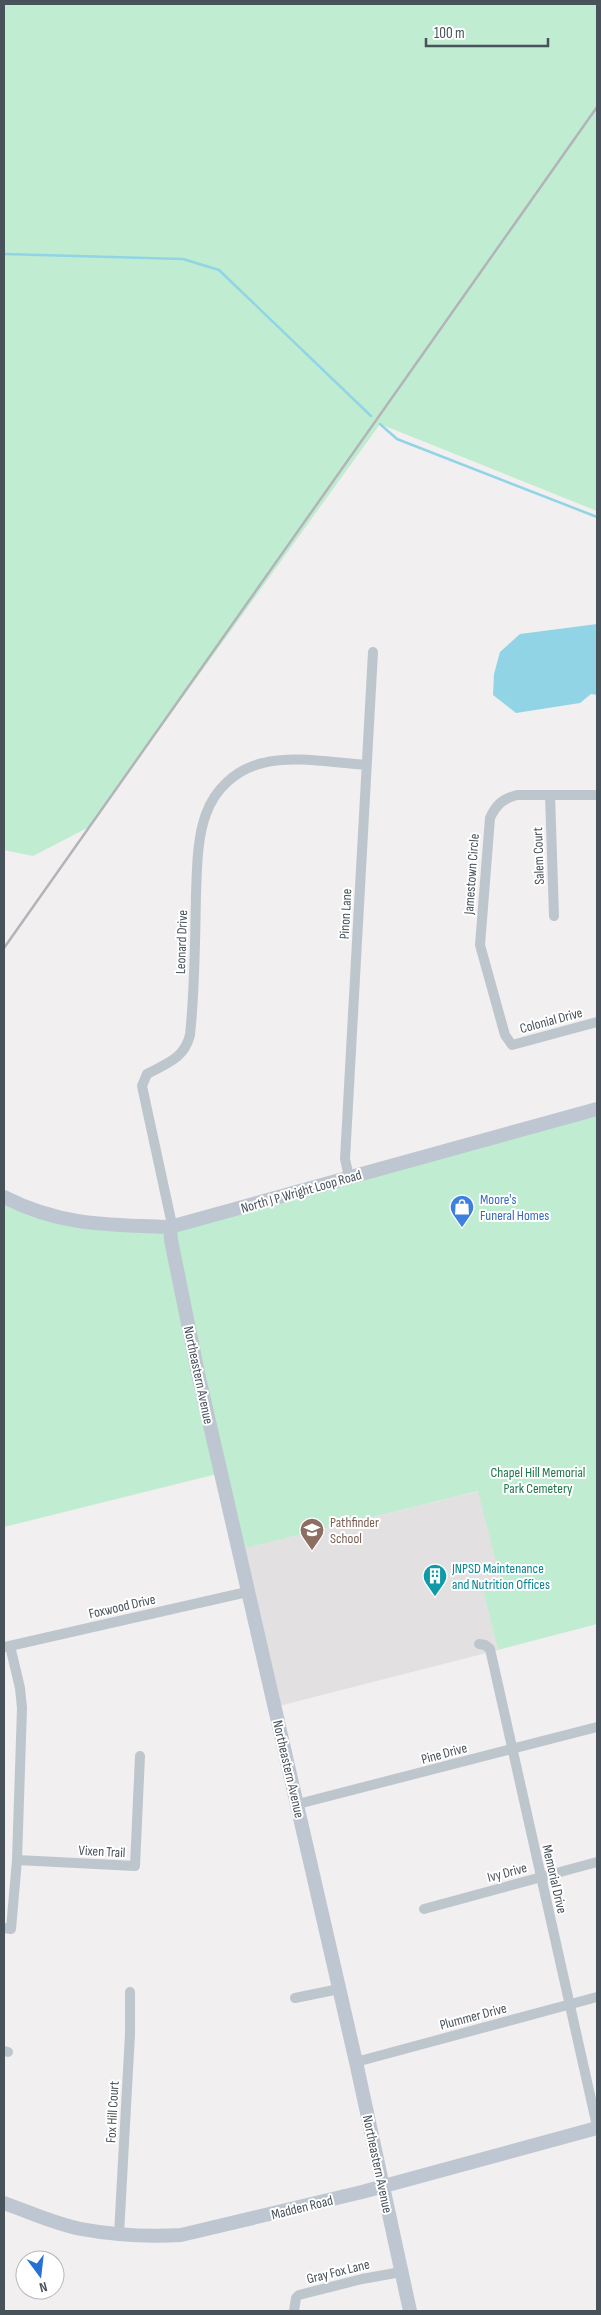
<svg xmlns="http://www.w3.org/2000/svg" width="601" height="2315" font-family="'Sofia Sans Condensed',sans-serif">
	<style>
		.education { fill: #e2e0e0 }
		.green { fill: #c0ecd1 }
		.water { fill: #90d4e6 }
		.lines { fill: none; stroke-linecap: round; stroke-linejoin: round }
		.stream { stroke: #90d4e6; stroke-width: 2.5 }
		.street { stroke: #bec6cd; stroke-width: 10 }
		.secondary { stroke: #bec7d1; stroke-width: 14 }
		.rail { stroke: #b2b4b9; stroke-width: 2.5 }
		.labels { text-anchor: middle; stroke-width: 4; stroke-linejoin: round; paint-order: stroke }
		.street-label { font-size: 14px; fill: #48525b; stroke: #fff }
		.shop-label { font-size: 14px; fill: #366cbe; stroke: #fff; text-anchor: start }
		.park-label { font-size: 14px; fill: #1d784b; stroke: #fff }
		.education-label { font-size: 14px; fill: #785e54; stroke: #fff; text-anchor: start }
		.culture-label { font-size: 14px; fill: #0d838f; stroke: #fff; text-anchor: start }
	</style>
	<rect width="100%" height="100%" fill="#f1efef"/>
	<!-- education -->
	<path class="education" d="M479,1491L502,1586L483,1590L498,1650L275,1707L238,1550Z"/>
	<!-- green -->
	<path class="green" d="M4,4H597V511L380,424L89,827L33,856L4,850Z
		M597,1109V1624L498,1650L483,1590L502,1585L478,1491L238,1550L221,1473L4,1527V1197L38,1212L150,1227Z"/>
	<!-- water -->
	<path class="water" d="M597,624V695L591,694L580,703L516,713L493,695L494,674L500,652L520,634Z"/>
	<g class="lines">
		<!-- stream -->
		<path class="stream" d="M4,254L183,259L219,270L371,416
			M380,424L397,439L597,517"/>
		<!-- street -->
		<path class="street" d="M550,795L554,916
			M597,795H517C502,799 496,805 490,818L480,945L505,1035L512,1045L597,1022
			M349,1177L345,1159L373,652
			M170,1227L171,1220L142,1086L147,1074C167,1063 184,1059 190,1035C195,988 195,941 196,894C197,869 197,838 206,814C215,789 236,769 263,763C295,755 333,763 366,765
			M479,1644L485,1645L490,1649L597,2126
			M5,1647L247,1592
			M298,1804L597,1727
			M17,1860L135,1866L140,1756
			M424,1909L597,1862
			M4,1928L11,1929L17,1860L22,1708L20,1688L10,1646
			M295,1998L339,1989
			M4,2051L8,2052
			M356,2062L597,1997
			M119,2234L130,2034V1992
			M294,2311L296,2298L299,2295L362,2279L401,2272"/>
		<!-- secondary -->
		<path class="secondary" d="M4,1197C61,1226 108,1225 170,1227L597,1109
			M170,1227L171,1240L198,1373L356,2062L410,2311
			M4,2203C29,2212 55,2224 81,2229C114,2235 148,2237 181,2235L362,2192L597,2128"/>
		<!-- rail -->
		<path class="rail" d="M4,948L597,107"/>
	</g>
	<!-- icons -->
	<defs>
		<symbol id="shop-pin" viewBox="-11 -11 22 30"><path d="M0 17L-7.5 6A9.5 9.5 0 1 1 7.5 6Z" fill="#3f7fe0" stroke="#fff"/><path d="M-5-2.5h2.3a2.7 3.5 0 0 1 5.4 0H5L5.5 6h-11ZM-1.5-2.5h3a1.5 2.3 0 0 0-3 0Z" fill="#fff"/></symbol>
		<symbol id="school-pin" viewBox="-11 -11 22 30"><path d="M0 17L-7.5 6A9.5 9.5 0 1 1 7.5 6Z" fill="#8d6e63" stroke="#fff"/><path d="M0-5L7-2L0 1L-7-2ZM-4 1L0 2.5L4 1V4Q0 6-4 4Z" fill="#fff"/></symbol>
		<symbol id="building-pin" viewBox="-11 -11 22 30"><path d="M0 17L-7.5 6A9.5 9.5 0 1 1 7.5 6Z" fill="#0f9aa8" stroke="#fff"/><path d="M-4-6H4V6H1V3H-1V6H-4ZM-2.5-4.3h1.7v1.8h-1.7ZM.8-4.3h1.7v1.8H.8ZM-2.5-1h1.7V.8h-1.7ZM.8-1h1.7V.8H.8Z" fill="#fff"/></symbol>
	</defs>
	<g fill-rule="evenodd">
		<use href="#shop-pin" x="448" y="1193" width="28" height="38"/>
		<use href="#school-pin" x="298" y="1516" width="28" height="38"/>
		<use href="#building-pin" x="421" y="1562" width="28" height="38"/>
	</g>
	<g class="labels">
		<!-- street labels -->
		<g class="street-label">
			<text transform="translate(538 856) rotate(-92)" y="5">Salem Court</text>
			<text transform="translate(471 874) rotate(-86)" y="5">Jamestown Circle</text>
			<text transform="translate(345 914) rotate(-87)" y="5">Pinon Lane</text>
			<text transform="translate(181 942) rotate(-88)" y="5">Leonard Drive</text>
			<text transform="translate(551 1020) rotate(-15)" y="5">Colonial Drive</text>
			<text transform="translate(301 1191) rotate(-16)" y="5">North J P Wright Loop Road</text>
			<text transform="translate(199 1375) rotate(78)" y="5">Northeastern Avenue</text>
			<text transform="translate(122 1606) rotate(-13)" y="5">Foxwood Drive</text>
			<text transform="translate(444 1753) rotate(-15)" y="5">Pine Drive</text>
			<text transform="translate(289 1769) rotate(77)" y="5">Northeastern Avenue</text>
			<text transform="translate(102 1851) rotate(3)" y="5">Vixen Trail</text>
			<text transform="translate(507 1872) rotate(-15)" y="5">Ivy Drive</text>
			<text transform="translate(555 1879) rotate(77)" y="5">Memorial Drive</text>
			<text transform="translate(473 2016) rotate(-15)" y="5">Plummer Drive</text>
			<text transform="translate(112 2112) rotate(-87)" y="5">Fox Hill Court</text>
			<text transform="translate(378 2164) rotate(78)" y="5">Northeastern Avenue</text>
			<text transform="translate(302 2207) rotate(-14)" y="5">Madden Road</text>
			<text transform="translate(338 2271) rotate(-14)" y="5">Gray Fox Lane</text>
		</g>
		<!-- shop labels -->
		<g class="shop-label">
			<text x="480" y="1204">Moore's<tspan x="480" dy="16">Funeral Homes</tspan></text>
		</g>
		<!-- park labels -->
		<g class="park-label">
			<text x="538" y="1477">Chapel Hill Memorial<tspan x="538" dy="16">Park Cemetery</tspan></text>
		</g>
		<!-- education labels -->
		<g class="education-label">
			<text x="330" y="1527">Pathfinder<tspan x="330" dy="16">School</tspan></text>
		</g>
		<!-- culture labels -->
		<g class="culture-label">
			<text x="452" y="1573">JNPSD Maintenance<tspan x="452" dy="16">and Nutrition Offices</tspan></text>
		</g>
	</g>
	<!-- border -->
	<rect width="601" height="2315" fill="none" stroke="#48525b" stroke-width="10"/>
	<!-- north arrow -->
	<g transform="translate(40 2275) rotate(165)"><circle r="24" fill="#ffffff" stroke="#b6babd"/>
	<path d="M0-4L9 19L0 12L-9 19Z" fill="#2571d5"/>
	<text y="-8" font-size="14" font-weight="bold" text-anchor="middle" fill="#48525b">N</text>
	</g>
	<!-- scale -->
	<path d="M426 38v8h122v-8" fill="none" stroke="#48525b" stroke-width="2.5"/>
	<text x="434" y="38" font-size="15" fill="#48525b" stroke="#ffffff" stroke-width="4" paint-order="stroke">100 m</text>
</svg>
